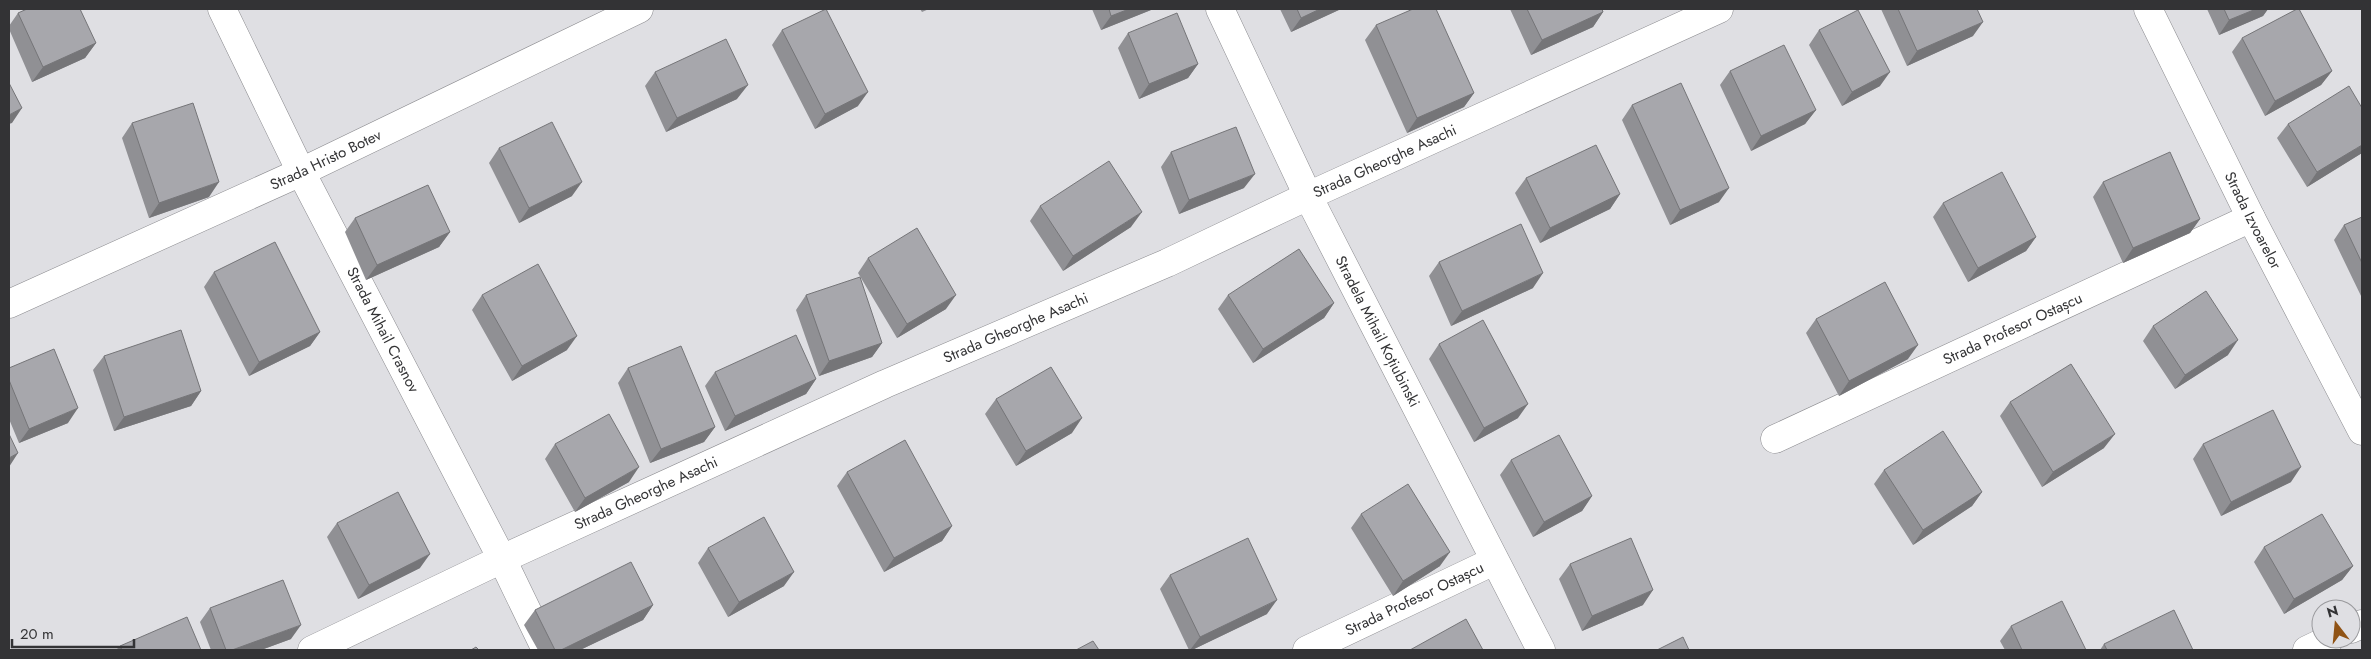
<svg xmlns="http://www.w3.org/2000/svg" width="2371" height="659" font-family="Jost,sans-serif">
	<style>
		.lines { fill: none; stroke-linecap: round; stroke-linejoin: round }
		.minor-casing { stroke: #8b8b8f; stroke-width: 29 }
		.minor { stroke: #fff; stroke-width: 28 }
		.wall { fill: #909094 }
		.shaded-wall { fill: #757578 }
		.building { fill: #a7a7ac; stroke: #757578 }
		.labels { text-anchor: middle; stroke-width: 4.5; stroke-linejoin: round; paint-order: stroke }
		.street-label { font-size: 15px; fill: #333335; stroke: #dfdfe3 }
	</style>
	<rect width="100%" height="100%" fill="#dfdfe3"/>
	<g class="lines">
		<defs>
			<g id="minor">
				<path id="s1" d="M222,9L301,172L502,559L546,650"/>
				<path id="s2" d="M1220,9L1308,196L1541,650"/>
				<path id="s3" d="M2148,9L2251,218L2362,431"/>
				<path id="s4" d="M9,304L301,172L639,9"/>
				<path id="s5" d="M1775,439L2251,218"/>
				<path d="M2351,629L2362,624"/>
				<path id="s6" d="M312,650L502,559L885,384L1167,263L1308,196L1719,9"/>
				<path id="s7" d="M1307,650L1494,561"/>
				<path d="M2307,650L2330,639"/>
			</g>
		</defs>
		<!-- minor casing -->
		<use href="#minor" class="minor-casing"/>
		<!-- minor -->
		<use href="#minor" class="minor"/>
	</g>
	<!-- wall -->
	<path class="wall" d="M920,9H929L922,12Z
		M1092,9H1152L1151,10L1101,30Z
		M1280,9H1341L1291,32Z
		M1510,9H1602L1603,12L1593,27L1531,55Z
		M1881,9H1977L1973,36L1907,66Z
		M2207,9H2268L2263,16L2219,35Z
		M18,13L96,43L85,58L32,82L9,29V26Z
		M1376,25L1474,93L1464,107L1407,133L1365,40Z
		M782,30L858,106L815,129L772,45Z
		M1819,30L1880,86L1842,106L1809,45Z
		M1128,33L1198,64L1188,78L1139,99L1118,48Z
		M2242,38L2332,71L2321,85L2265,116L2232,52Z
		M1730,71L1816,110L1805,124L1751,151L1720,85Z
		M655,72L737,99L666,132L645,86Z
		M1632,105L1719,202L1670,225L1622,120Z
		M132,123L209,197L149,218L122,138Z
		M2288,124L2362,153L2307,187L2277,138Z
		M499,148L572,196L519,223L489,163Z
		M1171,152L1244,188L1179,214L1161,167Z
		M1526,178L1620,194L1610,209L1540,243L1515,193Z
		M2103,182L2200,219L2190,233L2123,263L2093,197Z
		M1943,203L2036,237L2026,251L1968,282L1933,217Z
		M1040,206L1131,227L1063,271L1030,221Z
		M2362,217V298L2334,240L2344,225Z
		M355,218L450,232L439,247L366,280L345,232Z
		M868,258L946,309L897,338L858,273Z
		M1439,262L1533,288L1451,326L1429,276Z
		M214,272L320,332L310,346L249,376L204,287Z
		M482,295L567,350L512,381L472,310Z
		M806,295L882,343L872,357L819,376L796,310Z
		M1228,295L1334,303L1324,318L1253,363L1218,309Z
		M1816,319L1908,359L1839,396L1806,333Z
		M2153,326L2228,355L2175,389L2143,341Z
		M1439,344L1518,418L1474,442L1429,359Z
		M104,356L201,391L191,406L114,431L93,370Z
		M9,368L68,423L19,443L9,419Z
		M628,368L715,427L704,442L650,463L618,383Z
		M715,372L816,379L806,394L725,431L705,386Z
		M996,399L1072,433L1016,466L985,414Z
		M2010,402L2104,448L2042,487L2000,416Z
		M555,444L629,482L575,512L545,459Z
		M2203,444L2291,482L2221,516L2193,459Z
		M1511,460L1592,496L1582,511L1533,537L1500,475Z
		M1884,470L1982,492L1972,506L1913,545L1874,484Z
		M847,472L952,526L942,541L884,572L837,486Z
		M1361,514L1440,566L1393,596L1351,528Z
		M337,523L420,568L358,599L327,537Z
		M2264,547L2353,566L2342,580L2284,614L2254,562Z
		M708,548L784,586L728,617L698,563Z
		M1570,564L1643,605L1582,631L1559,579Z
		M1170,575L1267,614L1192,650H1189L1160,589Z
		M653,605L643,620L580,650H538L524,625L535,610Z
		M210,608L291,639L261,650H211L200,622Z
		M2011,626L2086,650H2005L2000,641Z
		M2104,644L2193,650H2100Z
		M120,646L201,650H116Z"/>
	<!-- shaded-wall -->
	<path class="shaded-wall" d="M1129,9H1152L1151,10L1101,30L1111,16Z
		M1320,9H1341L1291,32L1301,18Z
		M2256,9H2268L2263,16L2219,35L2229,20Z
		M1603,12L1593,27L1531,55L1542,40Z
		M1983,22L1973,36L1907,66L1917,51Z
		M96,43L85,58L32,82L43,67Z
		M1198,64L1188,78L1139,99L1149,84Z
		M2332,71L2321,85L2265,116L2275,101Z
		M1890,72L1880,86L1842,106L1852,92Z
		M748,85L737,99L666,132L677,118Z
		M868,92L858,106L815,129L825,114Z
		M1474,93L1464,107L1407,133L1417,118Z
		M22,108L12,123L9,124V115Z
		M1816,110L1805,124L1751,151L1761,136Z
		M2362,145V153L2307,187L2317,172Z
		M1255,174L1244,188L1179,214L1189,200Z
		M219,182L209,197L149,218L159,203Z
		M582,182L572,196L519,223L529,208Z
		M1729,188L1719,202L1670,225L1680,210Z
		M1620,194L1610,209L1540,243L1550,228Z
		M1142,212L1131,227L1063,271L1073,256Z
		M2200,219L2190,233L2123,263L2133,248Z
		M450,232L439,247L366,280L377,265Z
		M2036,237L2026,251L1968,282L1978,268Z
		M1543,273L1533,288L1451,326L1462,311Z
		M956,295L946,309L897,338L907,324Z
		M1334,303L1324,318L1253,363L1263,349Z
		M320,332L310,346L249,376L259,362Z
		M577,336L567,350L512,381L522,366Z
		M2238,340L2228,355L2175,389L2185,375Z
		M882,343L872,357L819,376L829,361Z
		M1918,345L1908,359L1839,396L1849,381Z
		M816,379L806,394L725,431L735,416Z
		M201,391L191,406L114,431L124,417Z
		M1528,404L1518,418L1474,442L1484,428Z
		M78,408L68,423L19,443L29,429Z
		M1082,418L1072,433L1016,466L1026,451Z
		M715,427L704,442L650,463L661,449Z
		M2115,434L2104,448L2042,487L2053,472Z
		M18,453L9,467V458Z
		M639,467L629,482L575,512L585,498Z
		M2301,467L2291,482L2221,516L2231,502Z
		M1982,492L1972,506L1913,545L1923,530Z
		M1592,496L1582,511L1533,537L1544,522Z
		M952,526L942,541L884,572L894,558Z
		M1450,552L1440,566L1393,596L1403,581Z
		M430,554L420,568L358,599L369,585Z
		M2353,566L2342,580L2284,614L2294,599Z
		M794,572L784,586L728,617L739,602Z
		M1653,590L1643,605L1582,631L1592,616Z
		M1277,600L1267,614L1192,650H1190L1200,637Z
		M653,605L643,620L580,650H561Z
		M301,625L291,639L261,650H232Z"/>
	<!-- building -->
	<path class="building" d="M27,9H80L96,43L43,67L18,13Z
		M826,9L868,92L825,114L782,30Z
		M1109,9H1129L1111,16Z
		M1297,9H1320L1301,18Z
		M1413,9H1436L1474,93L1417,118L1376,25Z
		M1527,9H1602L1603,12L1542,40Z
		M1898,9H1977L1983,22L1917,51Z
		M2224,9H2256L2229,20Z
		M2297,9H2299L2332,71L2275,101L2242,38Z
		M1858,10L1890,72L1852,92L1819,30Z
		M1177,13L1198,64L1149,84L1128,33Z
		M726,39L748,85L677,118L655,72Z
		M1784,45L1816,110L1761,136L1730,71Z
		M9,83L22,108L9,115Z
		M1681,83L1729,188L1680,210L1632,105Z
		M2349,86L2362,108V145L2317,172L2288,124Z
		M193,103L219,182L159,203L132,123Z
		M552,122L582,182L529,208L499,148Z
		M1236,127L1255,174L1189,200L1171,152Z
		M1596,145L1620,194L1550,228L1526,178Z
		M2170,152L2200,219L2133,248L2103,182Z
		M1109,161L1142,212L1073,256L1040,206Z
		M2002,172L2036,237L1978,268L1943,203Z
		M428,185L450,232L377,265L355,218Z
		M2362,217V263L2344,225Z
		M1521,224L1543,273L1462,311L1439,262Z
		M917,228L956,295L907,324L868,258Z
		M275,242L320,332L259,362L214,272Z
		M1299,249L1334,303L1263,349L1228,295Z
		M538,264L577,336L522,366L482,295Z
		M860,277L882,343L829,361L806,295Z
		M1885,282L1918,345L1849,381L1816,319Z
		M2206,291L2238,340L2185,375L2153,326Z
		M1483,320L1528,404L1484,428L1439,344Z
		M181,330L201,391L124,417L104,356Z
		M796,335L816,379L735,416L715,372Z
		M681,346L715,427L661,449L628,368Z
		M54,349L78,408L29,429L9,380V368Z
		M2071,364L2115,434L2053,472L2010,402Z
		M1051,367L1082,418L1026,451L996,399Z
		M2273,410L2301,467L2231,502L2203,444Z
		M609,414L639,467L585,498L555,444Z
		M1943,431L1982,492L1923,530L1884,470Z
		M9,434L18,453L9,458Z
		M1559,435L1592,496L1544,522L1511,460Z
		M905,440L952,526L894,558L847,472Z
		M1408,484L1450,552L1403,581L1361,514Z
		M398,492L430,554L369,585L337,523Z
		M2322,514L2353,566L2294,599L2264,547Z
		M764,517L794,572L739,602L708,548Z
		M1248,538L1277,600L1200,637L1170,575Z
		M1631,538L1653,590L1592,616L1570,564Z
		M631,562L653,605L561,650H555L535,610Z
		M283,580L301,625L232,650H226L210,608Z
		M2062,601L2086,650H2022L2011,626Z
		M2174,610L2193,650H2107L2104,644Z
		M187,617L201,650H122L120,646Z
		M1466,619L1483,650H1410Z
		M1683,637L1689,650H1657Z
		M1093,641L1099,650H1076Z
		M476,647L479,650H471Z"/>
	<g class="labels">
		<!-- street labels -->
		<g class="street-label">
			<text dy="5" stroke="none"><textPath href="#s4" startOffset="348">Strada Hristo Botev</textPath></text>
			<text dy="5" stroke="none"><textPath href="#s6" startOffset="1179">Strada Gheorghe Asachi</textPath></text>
			<text dy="5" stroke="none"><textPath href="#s3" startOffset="236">Strada Izvoarelor</textPath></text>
			<text dy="5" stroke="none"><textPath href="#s6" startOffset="774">Strada Gheorghe Asachi</textPath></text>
			<text dy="5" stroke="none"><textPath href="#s5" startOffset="262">Strada Profesor Ostașcu</textPath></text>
			<text dy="5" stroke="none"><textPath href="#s1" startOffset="359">Strada Mihail Crasnov</textPath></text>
			<text dy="5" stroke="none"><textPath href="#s2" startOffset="359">Stradela Mihail Koțiubinski</textPath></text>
			<text dy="5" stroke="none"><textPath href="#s6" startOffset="369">Strada Gheorghe Asachi</textPath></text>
			<text dy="5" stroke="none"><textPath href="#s7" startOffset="119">Strada Profesor Ostașcu</textPath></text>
		</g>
	</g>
	<!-- border -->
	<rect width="2371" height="659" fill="none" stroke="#333335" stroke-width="20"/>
	<!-- north arrow -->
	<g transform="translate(2336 624) rotate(344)"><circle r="24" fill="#dfdfe3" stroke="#9a9a9d"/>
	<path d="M0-4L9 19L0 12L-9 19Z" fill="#905315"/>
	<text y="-8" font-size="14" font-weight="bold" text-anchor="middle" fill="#333335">N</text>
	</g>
	<!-- scale -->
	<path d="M12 639v8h122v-8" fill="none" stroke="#333335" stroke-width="2.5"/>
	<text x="20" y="639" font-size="15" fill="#333335" stroke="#dfdfe3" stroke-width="4" paint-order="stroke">20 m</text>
</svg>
